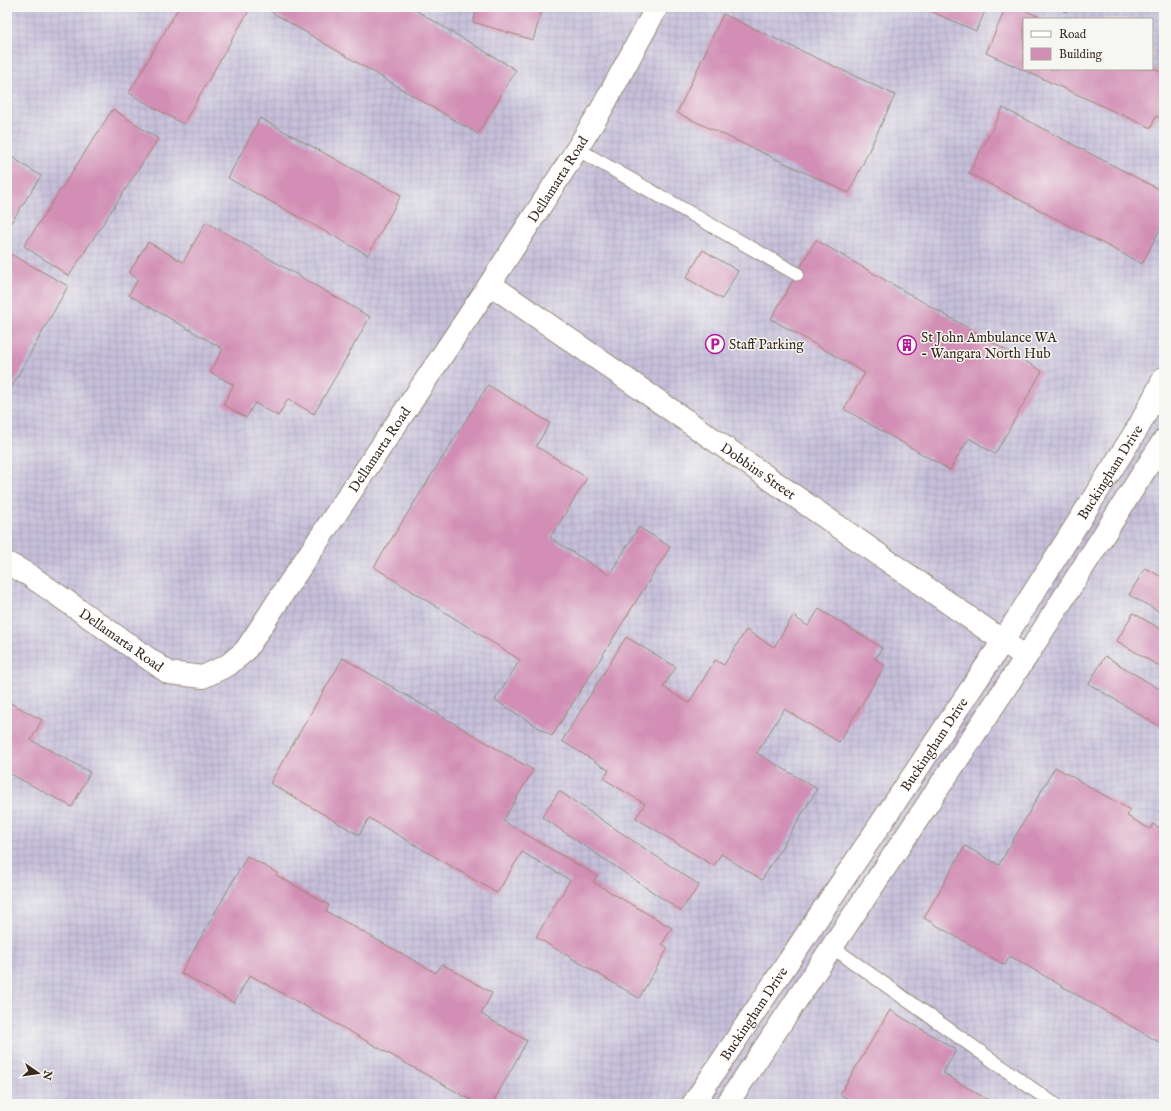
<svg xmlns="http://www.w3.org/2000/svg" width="1171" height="1111" font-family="'IM FELL English',serif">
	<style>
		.industrial { fill: url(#industrial-grid); fill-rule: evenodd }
		.building { fill: #d28eb5 }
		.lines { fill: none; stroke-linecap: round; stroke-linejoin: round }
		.lane-casing { stroke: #968878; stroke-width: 15 }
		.street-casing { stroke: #968878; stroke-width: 24 }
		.secondary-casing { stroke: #968878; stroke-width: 24 }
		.lane { stroke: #fff; stroke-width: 13 }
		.street { stroke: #fff; stroke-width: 22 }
		.secondary { stroke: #fff; stroke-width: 22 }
		.labels { text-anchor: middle; stroke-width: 3; stroke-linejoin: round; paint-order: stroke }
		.street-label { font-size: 14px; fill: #3b2a1e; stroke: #f6f6f2 }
		.poi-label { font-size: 14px; fill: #3b2a1e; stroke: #f6f6f2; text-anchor: start }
	</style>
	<defs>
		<pattern id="industrial-grid" width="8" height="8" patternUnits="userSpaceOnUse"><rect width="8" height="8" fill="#c6c0da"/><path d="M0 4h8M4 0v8" fill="none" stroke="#aba5bb"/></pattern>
	</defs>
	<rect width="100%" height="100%" fill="#f6f6f2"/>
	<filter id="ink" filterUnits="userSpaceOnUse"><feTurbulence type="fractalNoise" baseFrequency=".025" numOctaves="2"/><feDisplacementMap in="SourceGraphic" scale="8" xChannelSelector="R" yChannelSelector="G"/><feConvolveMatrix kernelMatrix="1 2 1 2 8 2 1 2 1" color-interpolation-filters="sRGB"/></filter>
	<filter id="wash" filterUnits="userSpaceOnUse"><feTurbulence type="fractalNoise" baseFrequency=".012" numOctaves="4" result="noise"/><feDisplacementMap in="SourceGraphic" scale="16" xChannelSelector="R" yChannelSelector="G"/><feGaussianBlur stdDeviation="0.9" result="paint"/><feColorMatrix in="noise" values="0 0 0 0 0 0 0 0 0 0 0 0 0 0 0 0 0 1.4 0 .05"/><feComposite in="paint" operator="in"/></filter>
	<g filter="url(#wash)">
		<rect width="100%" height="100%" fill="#f2e6d1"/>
		<!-- industrial -->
		<path class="industrial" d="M7,7H1164V1104H7ZM1024,19H1152V69H1024Z"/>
		<g id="blocks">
			<!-- building -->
			<path class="building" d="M179,7H251L183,124L129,93Z
				M263,7H410L516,70L478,134Z
				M478,7H543L533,40L473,22Z
				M921,7H987L976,31Z
				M1006,7H1018L1044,19H1024V69H1152V68L1164,73V119L1156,116L1151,128L986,53Z
				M1055,7H1069L1066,12Z
				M723,14L895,95L849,193L677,113Z
				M1003,108L1164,192V221L1142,264L969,173Z
				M113,109L158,139L69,276L24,246Z
				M260,118L401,195L368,255L228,178Z
				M7,154L41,176L7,229Z
				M206,222L370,317L314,414L288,399L278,416L255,403L246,418L223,404L234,385L210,372L223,349L129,295L138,279L129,273L148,242L183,262Z
				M816,240L1042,371L995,454L969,438L950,470L844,409L865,373L771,319Z
				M703,250L738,271L722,299L686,278Z
				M7,252L68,286L7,395Z
				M488,385L550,423L536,446L587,478L550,538L609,575L639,527L670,547L552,736L495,700L520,660L374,567Z
				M1145,568L1164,578V614L1129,595Z
				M819,609L882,648L875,659L885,665L839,742L784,709L757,753L817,789L762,880L721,854L714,866L636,818L645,804L604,779L609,770L562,741L626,637L676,667L663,687L689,703L715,660L724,665L746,630L774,647L793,616L808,626Z
				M1133,613L1164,631V669L1117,641Z
				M1105,656L1164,692V729L1089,684Z
				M343,658L533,770L503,821L597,876L593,882L672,928L662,944L668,948L639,998L536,937L570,880L522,852L497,893L369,818L359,835L270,783Z
				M7,701L42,720L31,740L90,772L72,807L7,772Z
				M1055,767L1130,810L1127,816L1150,829L1153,824L1164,830V1045L1010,956L1005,965L924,918L965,846L999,865Z
				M559,791L699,885L681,911L542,817Z
				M247,856L277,873L276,875L329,905L326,911L436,973L442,964L492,993L481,1014L527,1041L492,1104H478L250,975L234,1003L181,973Z
				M890,1010L956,1050L943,1073L995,1104H857L840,1094Z"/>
		</g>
	</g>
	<g filter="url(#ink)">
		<use href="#blocks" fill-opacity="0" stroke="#968878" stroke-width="1"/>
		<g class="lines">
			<defs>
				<path id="lane" d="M577,149L797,274
					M832,947L1054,1104"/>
				<g id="street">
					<path id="s1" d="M490,284L1026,657"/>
					<path id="s2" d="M7,563L29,575L169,673L203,677L228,665L245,651L261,627L287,587L490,284L567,165L601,110L657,7"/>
				</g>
				<g id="secondary">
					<path id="s3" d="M693,1104L1003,641L1139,426L1164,378"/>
					<path d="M727,1104L1026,657L1164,440"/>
				</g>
			</defs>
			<!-- lane casing -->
			<use href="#lane" class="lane-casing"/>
			<!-- street casing -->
			<use href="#street" class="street-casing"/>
			<!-- secondary casing -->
			<use href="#secondary" class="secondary-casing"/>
			<!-- lane -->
			<use href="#lane" class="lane"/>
			<!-- street -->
			<use href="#street" class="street"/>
			<!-- secondary -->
			<use href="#secondary" class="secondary"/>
		</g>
	</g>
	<!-- icons -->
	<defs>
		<symbol id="parking-ring" viewBox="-11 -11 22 22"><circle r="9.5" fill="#f6f6f2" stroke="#b5179e" stroke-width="1.5"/><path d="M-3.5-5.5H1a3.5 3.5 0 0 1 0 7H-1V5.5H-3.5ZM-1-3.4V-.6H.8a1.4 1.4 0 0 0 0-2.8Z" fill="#b5179e"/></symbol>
		<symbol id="building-ring" viewBox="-11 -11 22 22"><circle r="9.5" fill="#f6f6f2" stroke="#b5179e" stroke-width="1.5"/><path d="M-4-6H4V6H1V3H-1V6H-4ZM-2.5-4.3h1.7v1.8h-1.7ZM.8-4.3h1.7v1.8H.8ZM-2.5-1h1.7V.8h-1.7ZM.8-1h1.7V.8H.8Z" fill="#b5179e"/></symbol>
	</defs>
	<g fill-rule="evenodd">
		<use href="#parking-ring" x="704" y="333" width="22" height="22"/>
		<use href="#building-ring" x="896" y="334" width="22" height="22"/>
	</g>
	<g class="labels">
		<!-- street labels -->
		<g class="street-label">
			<text dy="5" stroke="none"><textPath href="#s2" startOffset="846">Dellamarta Road</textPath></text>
			<text dy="5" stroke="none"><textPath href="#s2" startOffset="522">Dellamarta Road</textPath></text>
			<text dy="5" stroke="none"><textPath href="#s1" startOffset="327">Dobbins Street</textPath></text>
			<text dy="5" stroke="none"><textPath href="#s3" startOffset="757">Buckingham Drive</textPath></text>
			<text dy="5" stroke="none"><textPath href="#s2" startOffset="138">Dellamarta Road</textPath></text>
			<text dy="5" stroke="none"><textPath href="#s3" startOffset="433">Buckingham Drive</textPath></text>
			<text dy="5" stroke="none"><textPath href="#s3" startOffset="109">Buckingham Drive</textPath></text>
		</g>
		<!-- poi labels -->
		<g class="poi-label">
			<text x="921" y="342">St John Ambulance WA<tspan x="921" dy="16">- Wangara North Hub</tspan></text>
			<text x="729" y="349">Staff Parking</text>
		</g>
	</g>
	<!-- margin -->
	<rect width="1171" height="1111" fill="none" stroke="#f6f6f2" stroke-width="24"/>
	<!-- legend -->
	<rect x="1023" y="18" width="130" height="52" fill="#f6f6f2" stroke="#aba49d"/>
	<rect x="1031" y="31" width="20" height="6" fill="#ffffff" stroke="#aba49d"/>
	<text x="1059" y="38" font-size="12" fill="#3b2a1e">Road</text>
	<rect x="1031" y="48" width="20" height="12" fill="#d28eb5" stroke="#aba49d"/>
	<text x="1059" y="58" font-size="12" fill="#3b2a1e">Building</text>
	<!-- north arrow -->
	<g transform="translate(38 1073) rotate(103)" stroke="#f6f6f2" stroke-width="3" paint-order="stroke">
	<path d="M0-3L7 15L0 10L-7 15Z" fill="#3b2a1e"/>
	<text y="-6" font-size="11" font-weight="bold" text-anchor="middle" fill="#3b2a1e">N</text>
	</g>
</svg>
